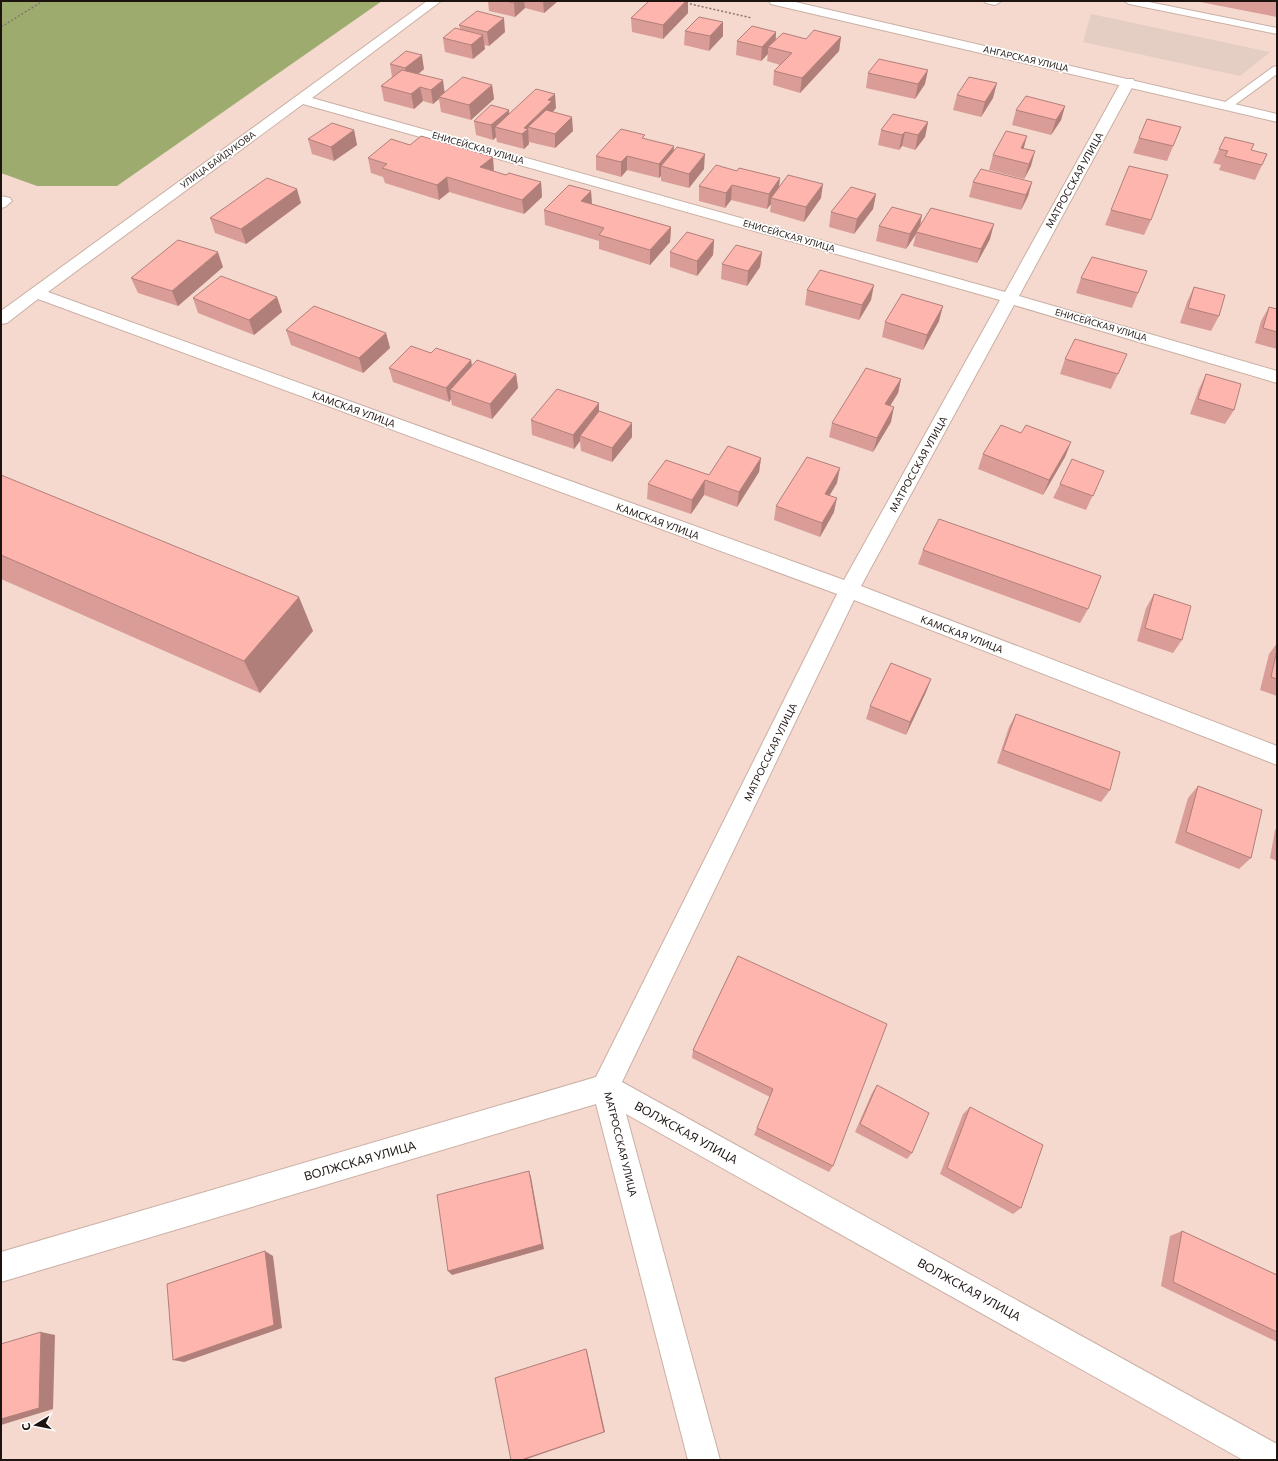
<svg xmlns="http://www.w3.org/2000/svg" width="1278" height="1461" font-family="Commissioner,sans-serif">
	<style>
		.industrial { fill: #e4cdc3 }
		.forest { fill: #9dac6e }
		.lines { fill: none; stroke-linecap: round; stroke-linejoin: round }
		.lane-casing { stroke: #caafa4; stroke-width: 2 }
		.street-casing { stroke: #caafa4; stroke-width: 2 }
		.secondary-casing { stroke: #caafa4; stroke-width: 2 }
		.path { stroke: #87756d; stroke-width: 1.5; stroke-dasharray: 2 2; stroke-linecap: butt }
		.lane { fill: #fff; fill-rule: evenodd }
		.street { fill: #fff; fill-rule: evenodd }
		.secondary { fill: #fff; fill-rule: evenodd }
		.wall { fill: #da9c96 }
		.shaded-wall { fill: #b17f7a }
		.building { fill: #fdb5ae; stroke: #b17f7a }
		.labels { text-anchor: middle; stroke-width: 3.5; stroke-linejoin: round; paint-order: stroke }
		.far-street-label { font-size: 9px; fill: #1d1410; stroke: #fff }
		.street-label { font-size: 10px; fill: #1d1410; stroke: #fff }
		.near-street-label { font-size: 12px; fill: #1d1410; stroke: #fff }
	</style>
	<rect width="100%" height="100%" fill="#f5d9ce"/>
	<!-- industrial -->
	<path class="industrial" d="M1091,14L1270,52L1240,76L1083,42Z"/>
	<!-- forest -->
	<path class="forest" d="M1,1H382L117,186H37L1,173Z"/>
	<g class="lines">
		<defs>
			<path id="lane" d="M984,1H999L1000,2L995,5L986,3Z
				M1124,1H1144L1277,28V34L1129,4Z
				M1277,66V74L1229,109H1221L1219,107L1221,105L1273,67Z
				M1,196L10,198L12,201L5,207L1,208Z"/>
			<path id="street" d="M427,1H441L312,98L1005,292L1121,82L1123,79H1133L1135,82L1019,296L1277,371V383L1014,305L861,586L1277,746V765L854,600L622,1082L1277,1444V1460H1243L626,1114L720,1460H688L596,1104L1,1282V1252L596,1077L837,594L38,299L7,323L1,324V311ZM303,104L1000,300L844,580L48,292Z"/>
			<path id="secondary" d="M769,1H791L1277,114V122L775,5L771,4Z"/>
		</defs>
		<!-- lane casing -->
		<use href="#lane" class="lane-casing"/>
		<!-- street casing -->
		<use href="#street" class="street-casing"/>
		<!-- secondary casing -->
		<use href="#secondary" class="secondary-casing"/>
		<!-- path -->
		<path class="path" d="M686,3L752,18
			M1,27L43,1"/>
		<!-- lane -->
		<use href="#lane" class="lane"/>
		<!-- street -->
		<use href="#street" class="street"/>
		<!-- secondary -->
		<use href="#secondary" class="secondary"/>
	</g>
	<!-- wall -->
	<path class="wall" d="M488,1H558L544,13L525,8L515,17L489,11Z
		M649,1H688V13L663,39L632,32L631,18Z
		M1195,1H1277V17Z
		M459,25L505,32L489,46L484,45L485,49L473,59L445,52L443,38L460,29Z
		M685,31L723,36L709,51L684,45Z
		M776,32V40L841,37L839,51L800,93L773,85L774,71L780,65L767,61L768,54L761,61L736,55L737,41Z
		M390,64L424,69L418,74L444,93L492,85L494,99L471,120L441,112L439,99L433,104L423,101L414,109L384,101L381,86L392,77Z
		M868,73L925,84L915,99L866,88Z
		M957,95L993,98L981,117L953,110Z
		M1065,106L1061,120L1051,135L1012,125L1016,110Z
		M556,108L553,112L573,131L555,148L529,142V139L528,140L529,144L524,149L497,142L496,137L493,140L476,135L474,121L509,110V114Z
		M928,122L925,137L915,150L902,146L899,150L878,145L881,130Z
		M1181,127L1167,161L1133,153L1139,138Z
		M354,130L357,145L334,161L312,154L308,139Z
		M1027,136L1023,148L1031,166L1024,179L989,170L993,155Z
		M1225,137L1251,150L1262,165L1255,180L1219,170L1221,165L1213,163Z
		M645,139L673,152L704,169L689,188L661,181V176L659,178L627,170L621,177L596,170V156Z
		M368,158L494,172L506,175L541,182L542,197L524,214L449,192L439,200L385,183L383,177L371,173Z
		M737,171L780,178L779,187L821,198L804,222L770,212L771,204L767,209L731,200L725,208L699,201V186Z
		M973,182H1032L1028,196L1021,210L969,197Z
		M591,191L592,204L671,227L670,242L650,265L599,249V241L545,225L544,210Z
		M876,194L873,209L854,234L829,227L831,212Z
		M301,203L246,244L215,233L210,218Z
		M1111,210L1151,220L1144,235L1105,225Z
		M922,215L920,226L990,239L977,263L913,246L916,234L906,249L876,241L879,226Z
		M714,240L713,255L697,276L670,267V252Z
		M762,252L760,267L747,286L721,279L722,264Z
		M223,267L178,306L138,293L131,278Z
		M1147,271L1132,308L1076,293L1081,278Z
		M1194,287L1219,316L1211,331L1180,323L1187,302Z
		M807,290L871,300L859,320L805,305Z
		M277,297L282,312L254,335L198,313L193,298Z
		M1269,307L1277,309V349L1255,343L1261,321Z
		M939,321L923,350L882,337L885,322Z
		M286,330L386,333L390,348L363,373L291,345Z
		M431,353L471,360L472,366L516,374L518,388L492,419L452,405L451,399L449,402L393,382L389,368Z
		M1127,354L1111,389L1060,374L1065,359Z
		M1206,374L1234,410L1225,424L1190,414L1199,389Z
		M901,379L898,393L890,406L891,422L873,452L829,437L832,423Z
		M599,403V411L632,423V437L612,462L581,451L580,441L574,449L532,435L531,420Z
		M1071,442L1065,457L1043,495L978,469L983,454Z
		M761,458L759,472L737,507L704,495L691,514L647,499L648,484L709,475Z
		M1104,471L1086,510L1053,498L1060,484Z
		M1,475L313,631L260,693L1,579Z
		M837,483L829,495L834,512L820,537L774,520L776,506Z
		M923,550L1088,609L1080,623L918,564Z
		M1154,594L1182,640L1173,653L1137,641L1146,608Z
		M1277,643V696L1260,690L1269,654Z
		M931,679L926,692L906,735L866,719L870,706Z
		M1016,714L1110,790L1101,802L997,763L1009,727Z
		M1198,786L1251,858L1239,869L1175,843L1188,798Z
		M1277,828V861L1270,858L1275,830Z
		M738,956L833,1166L829,1172L754,1135L770,1097L692,1058L693,1050Z
		M877,1085L912,1153L907,1159L855,1132L872,1093Z
		M970,1107L1021,1208L1013,1214L940,1174L963,1114Z
		M1182,1231L1277,1275V1342L1161,1286L1170,1236Z"/>
	<!-- shaded-wall -->
	<path class="shaded-wall" d="M516,1H524L525,8L515,17L514,3Z
		M543,1H558L544,13Z
		M686,1H688V13L663,39V25Z
		M504,18L505,32L489,46L487,32Z
		M723,22V36L709,51L710,36Z
		M776,32L775,46L768,47V54L761,61L762,47Z
		M483,35L485,49L473,59L471,45Z
		M841,37L839,51L800,93L802,78Z
		M422,55L424,69L408,83L405,68Z
		M928,70L925,84L915,99L918,84Z
		M443,80L445,95L439,97V99L433,104L431,90Z
		M997,83L993,98L981,117L985,102Z
		M492,85L494,99L471,120L469,105Z
		M420,87L423,101L414,109L411,94Z
		M555,94L556,108L553,111V116L528,127L529,144L524,149L522,134L524,128L548,100Z
		M1065,106L1061,120L1051,135L1056,120Z
		M509,110L510,124L495,127L496,137L493,140L491,125Z
		M572,117L573,131L555,148V134Z
		M928,122L925,137L915,150L918,135Z
		M354,130L357,145L334,161L331,147Z
		M905,132L902,146L899,150L902,135Z
		M1027,136L1023,151L1016,162L1021,148Z
		M674,146L673,161L661,166V176L659,178V164Z
		M1035,151L1031,166L1024,179L1029,164Z
		M705,154L704,169L689,188V174Z
		M627,156V170L621,177V162Z
		M493,157L494,171L480,167Z
		M447,177L449,192L439,200L437,185Z
		M780,178L778,193L771,198V204L767,209L769,194Z
		M541,182L542,197L524,214L522,200Z
		M1032,182L1028,196L1021,210L1026,195Z
		M823,184L821,198L804,222L806,207Z
		M732,185L731,200L725,208L726,193Z
		M297,189L301,203L246,244L241,229Z
		M591,191L592,206L581,201Z
		M876,194L873,209L854,234L857,219Z
		M922,215L919,229L916,232V234L906,249L910,234Z
		M994,224L990,239L977,263L981,249Z
		M671,227L670,242L650,265V250Z
		M714,240L713,255L697,276V261Z
		M218,252L223,267L178,306L172,291Z
		M762,252L760,267L747,286L748,271Z
		M874,285L871,300L859,320L862,305Z
		M277,297L282,312L254,335L249,320Z
		M943,306L939,321L923,350L927,335Z
		M386,333L390,348L363,373L359,358Z
		M471,360L473,375L450,390L451,399L449,402L446,388Z
		M516,374L518,388L492,419L490,404Z
		M901,379L898,393L882,419L885,404Z
		M599,403V417L580,436V441L574,449L573,435Z
		M894,407L891,422L873,452L877,438Z
		M632,423V437L612,462V448Z
		M1071,442L1065,457L1043,495L1049,480Z
		M761,458L759,472L737,507L739,492Z
		M840,468L837,483L822,508L825,494Z
		M705,480L704,495L691,514L692,500Z
		M837,498L834,512L820,537L822,523Z
		M299,597L313,631L260,693L244,661Z
		M931,679L926,692L906,735L910,722Z
		M529,1171L531,1177L544,1249L452,1275L448,1271Z
		M265,1251L273,1256L282,1328L184,1362L173,1360Z
		M41,1332L55,1335L53,1409L1,1425V1419Z
		M586,1349L587,1351L605,1432L524,1460H521Z"/>
	<!-- building -->
	<path class="building" d="M506,1H516L514,3Z
		M649,1H686L663,25L631,18Z
		M477,11L504,18L487,32L459,25Z
		M699,17L723,22L710,36L685,31Z
		M752,26L776,32L762,47L737,41Z
		M455,28L483,35L471,45L443,38Z
		M814,30L841,37L802,78L774,71L792,53L768,47L783,33L806,39Z
		M406,51L422,55L405,68L390,64Z
		M879,59L928,70L918,84L868,73Z
		M402,70L443,80L431,90L420,87L411,94L381,86Z
		M463,77L492,85L469,105L439,97Z
		M969,77L997,83L985,102L957,95Z
		M536,89L555,94L548,100L552,101L524,128L528,129L522,134L495,127Z
		M1026,96L1065,106L1056,120L1016,110Z
		M491,105L509,110L491,125L474,121Z
		M546,110L572,117L555,134L528,127Z
		M893,114L928,122L918,135L905,132L902,135L881,130Z
		M1147,119L1181,127L1173,146L1139,138Z
		M332,123L354,130L331,147L308,139Z
		M621,129L645,135L642,138L674,146L659,164L627,156L621,162L596,156Z
		M1006,131L1027,136L1021,148L1035,151L1029,164L993,155Z
		M421,136L493,157L480,167L506,175L509,173L541,182L522,200L447,177L437,185L382,168L387,164L368,158L391,139L410,145Z
		M1225,137L1254,144L1251,150L1267,154L1262,165L1225,156L1228,151L1219,149Z
		M677,147L705,154L689,174L661,166Z
		M716,165L737,171L739,168L780,178L769,194L732,185L726,193L699,186Z
		M1129,166L1168,175L1151,220L1111,210Z
		M981,169L1032,182L1026,195L973,182Z
		M788,175L823,184L806,207L771,198Z
		M267,178L297,189L241,229L210,218Z
		M569,185L591,191L581,201L671,227L650,250L599,235L604,228L544,210Z
		M851,187L876,194L857,219L831,212Z
		M892,207L922,215L910,234L879,226Z
		M931,208L994,224L981,249L916,232Z
		M687,232L714,240L697,261L670,252Z
		M178,240L218,252L172,291L131,278Z
		M736,245L762,252L748,271L722,264Z
		M1092,257L1147,271L1138,293L1081,278Z
		M820,270L874,285L862,305L807,290Z
		M221,276L277,297L249,320L193,298Z
		M1194,287L1225,295L1219,316L1188,308Z
		M902,294L943,306L927,335L885,322Z
		M314,306L386,333L359,358L286,330Z
		M1269,307L1277,309V332L1263,328Z
		M1075,339L1127,354L1118,374L1065,359Z
		M411,346L431,353L436,348L471,360L446,388L389,368Z
		M477,360L516,374L490,404L450,390Z
		M866,368L901,379L885,404L894,407L877,438L832,423Z
		M1206,374L1241,384L1234,410L1198,399Z
		M557,389L599,403L573,435L531,420Z
		M599,411L632,423L612,448L580,436Z
		M1001,425L1021,433L1026,425L1071,442L1049,480L983,454Z
		M728,446L761,458L739,492L705,480L692,500L648,484L666,460L709,475Z
		M807,457L840,468L825,494L837,498L822,523L776,506Z
		M1072,459L1104,471L1093,496L1060,484Z
		M1,475L299,597L244,661L1,555Z
		M939,519L1101,576L1088,609L923,550Z
		M1154,594L1191,606L1182,640L1145,628Z
		M1277,650V679L1271,677Z
		M891,663L931,679L910,722L870,706Z
		M1016,714L1120,752L1110,790L1003,750Z
		M1198,786L1262,810L1251,858L1186,832Z
		M738,956L887,1024L833,1166L757,1128L773,1089L693,1050Z
		M877,1085L929,1113L912,1153L860,1124Z
		M970,1107L1043,1145L1021,1208L947,1168Z
		M529,1171L542,1244L448,1271L437,1195Z
		M1182,1231L1277,1275V1332L1173,1282Z
		M265,1251L274,1325L173,1360L167,1284Z
		M41,1332L39,1408L1,1419V1344Z
		M586,1349L604,1432L521,1460H511L495,1378Z"/>
	<g class="labels">
		<!-- far-street labels -->
		<g class="far-street-label">
			<text transform="translate(1026 59) rotate(13)" y="3">АНГАРСКАЯ УЛИЦА</text>
			<text transform="translate(478 148) rotate(16)" y="3">ЕНИСЕЙСКАЯ УЛИЦА</text>
			<text transform="translate(218 160) rotate(-36)" y="3">УЛИЦА БАЙДУКОВА</text>
			<text transform="translate(789 236) rotate(16)" y="3">ЕНИСЕЙСКАЯ УЛИЦА</text>
			<text transform="translate(1101 325) rotate(16)" y="3">ЕНИСЕЙСКАЯ УЛИЦА</text>
		</g>
		<!-- street labels -->
		<g class="street-label">
			<text transform="translate(1074 180) rotate(-61)" y="4">МАТРОССКАЯ УЛИЦА</text>
			<text transform="translate(354 409) rotate(20)" y="4">КАМСКАЯ УЛИЦА</text>
			<text transform="translate(918 464) rotate(-61)" y="4">МАТРОССКАЯ УЛИЦА</text>
			<text transform="translate(658 521) rotate(20)" y="4">КАМСКАЯ УЛИЦА</text>
			<text transform="translate(962 634) rotate(21)" y="4">КАМСКАЯ УЛИЦА</text>
			<text transform="translate(770 752) rotate(-64)" y="4">МАТРОССКАЯ УЛИЦА</text>
			<text transform="translate(621 1144) rotate(76)" y="4">МАТРОССКАЯ УЛИЦА</text>
		</g>
		<!-- near-street labels -->
		<g class="near-street-label">
			<text transform="translate(686 1133) rotate(29)" y="4">ВОЛЖСКАЯ УЛИЦА</text>
			<text transform="translate(360 1161) rotate(-16)" y="4">ВОЛЖСКАЯ УЛИЦА</text>
			<text transform="translate(969 1290) rotate(29)" y="4">ВОЛЖСКАЯ УЛИЦА</text>
		</g>
	</g>
	<!-- border -->
	<rect width="1278" height="1461" fill="none" stroke="#1d1410" stroke-width="4"/>
	<!-- north arrow -->
	<g transform="translate(36 1425) rotate(260)" stroke="#ffffff" stroke-width="3" paint-order="stroke">
	<path d="M0-3L7 15L0 10L-7 15Z" fill="#1d1410"/>
	<text y="-6" font-size="11" font-weight="bold" text-anchor="middle" fill="#1d1410">С</text>
	</g>
</svg>
